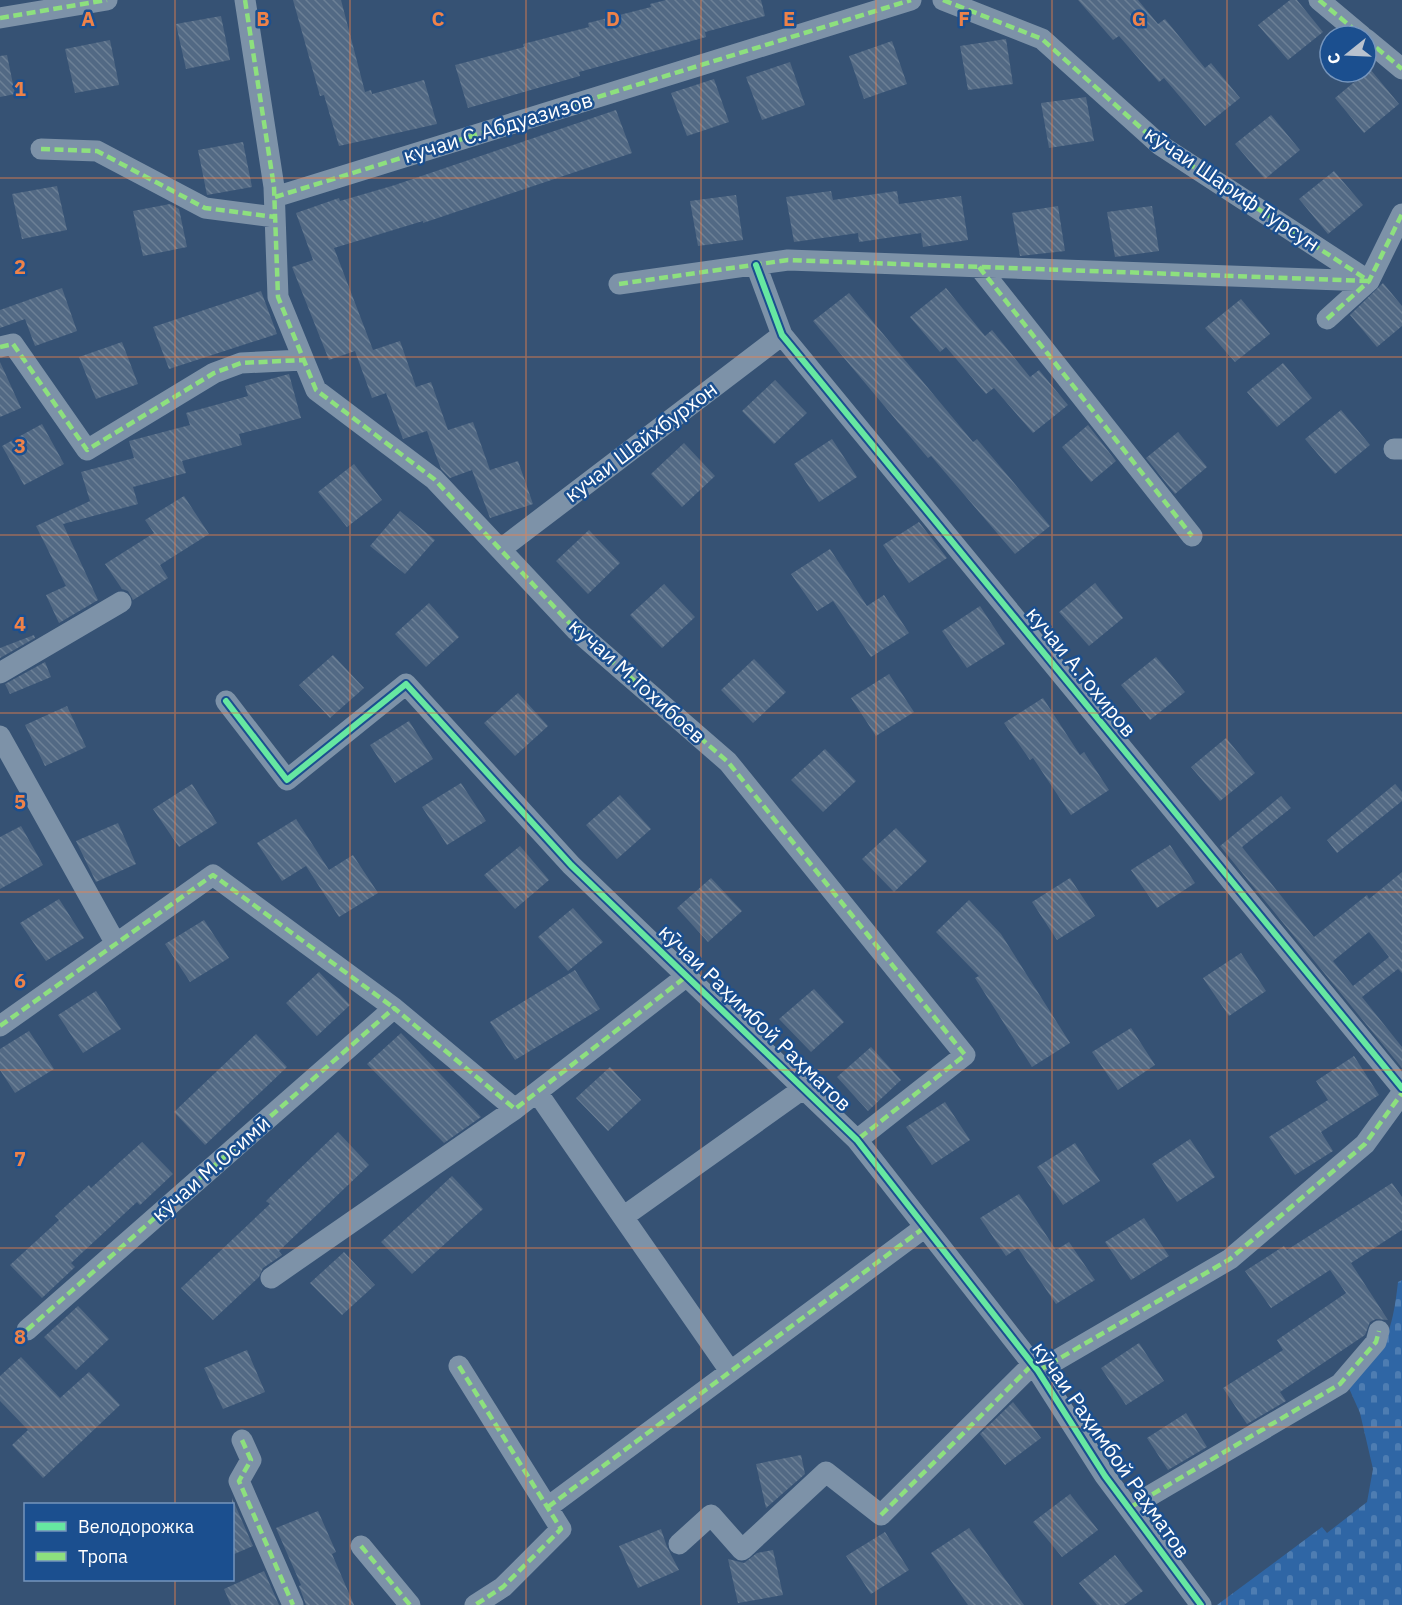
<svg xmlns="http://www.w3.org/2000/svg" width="1402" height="1605" font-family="'IBM Plex Sans',sans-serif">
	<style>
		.cemetery { fill: url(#cemetery-stones) }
		.building { fill: url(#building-back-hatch); fill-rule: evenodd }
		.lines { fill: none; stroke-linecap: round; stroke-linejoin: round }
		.minor { stroke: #7d92a8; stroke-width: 21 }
		.quiet { stroke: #8de07e; stroke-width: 4.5; stroke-dasharray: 9 4.5; stroke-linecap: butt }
		.cycleway-casing { stroke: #1b4f8f; stroke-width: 10 }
		.cycleway { stroke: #66e7a1; stroke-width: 6 }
		.grid { fill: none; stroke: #ee8249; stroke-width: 1.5; stroke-opacity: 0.55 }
		.labels { text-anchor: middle; stroke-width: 5; stroke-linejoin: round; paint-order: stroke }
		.street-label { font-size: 21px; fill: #fff; stroke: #1b4f8f }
		.grid-label { font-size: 20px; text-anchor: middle; font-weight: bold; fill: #ee8249; stroke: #1b4f8f; stroke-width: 5; stroke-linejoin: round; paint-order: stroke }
	</style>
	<defs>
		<pattern id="cemetery-stones" width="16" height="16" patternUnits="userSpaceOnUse" patternTransform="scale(1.5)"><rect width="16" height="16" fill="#2f66a5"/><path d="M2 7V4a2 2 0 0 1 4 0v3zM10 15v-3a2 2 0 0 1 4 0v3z" fill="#4e7db2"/></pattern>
		<pattern id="building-back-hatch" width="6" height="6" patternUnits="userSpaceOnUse" patternTransform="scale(1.5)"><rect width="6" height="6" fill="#526984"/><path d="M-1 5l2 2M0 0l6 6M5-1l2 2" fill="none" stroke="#6c8096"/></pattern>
	</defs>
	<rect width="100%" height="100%" fill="#365274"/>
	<!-- cemetery -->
	<path class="cemetery" d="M1402,1280V1605H1217L1322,1527L1327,1533L1367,1502L1373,1469L1360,1413L1348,1386C1386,1349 1392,1334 1398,1282Z"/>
	<!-- building -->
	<path class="building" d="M293,0H341L365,92L371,90L372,94L424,80L437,124L339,146L324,95L320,96Z
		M666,0H761L765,16L705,32L706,37L579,72L580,76L468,108L455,65L524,47L523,44L589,27L588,23L651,7L650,4Z
		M1078,0H1138L1158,24L1165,19L1205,68L1211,63L1240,98L1205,126L1164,78L1159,82L1119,36L1113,40Z
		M1290,0H1297L1323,32L1288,60L1258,25Z
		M221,16L230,60L186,69L176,24Z
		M1006,39L1013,84L968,90L960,46Z
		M110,40L119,85L75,93L65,49Z
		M892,41L907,84L864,99L849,56Z
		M7,55L15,94L0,97V56Z
		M790,62L805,105L762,120L746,77Z
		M1370,69L1399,104L1364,133L1335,98Z
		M714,79L729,122L687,136L671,93Z
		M1086,97L1094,141L1049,148L1041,103Z
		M616,110L632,153L423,223V221L334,248L373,350L400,341L416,387L431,382L448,430L473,422L490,470L518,461L533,504L490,518L472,470L450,478L441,469L427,431L403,439L386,393L372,398L355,351L329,360L292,267L313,260L296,213L339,198L340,201L395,185Z
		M1271,115L1300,150L1265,179L1235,144Z
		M243,142L252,187L207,195L198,150Z
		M1334,171L1363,205L1328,234L1299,199Z
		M57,186L67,230L22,239L12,194Z
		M831,191L833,200L897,191L899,204L961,196L968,240L923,247L921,233L859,242L858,233L794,242L786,197Z
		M736,195L743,240L698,246L690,201Z
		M170,204L179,209L187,247L143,256L133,211Z
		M1058,206L1065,251L1020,256L1012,213Z
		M1152,206L1159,251L1115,257L1107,212Z
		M1383,283L1402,306V326L1377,347L1350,315Z
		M62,288L77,331L35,346L25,319L0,328V310Z
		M946,288L985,336L992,330L1030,377L1039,370L1068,405L1033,433L994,388L986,394L946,347L940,352L910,317Z
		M261,291L277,334L169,369L153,327Z
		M849,293L973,442L977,439L1050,526L1015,554L931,456L928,458L813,321Z
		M1241,299L1270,334L1235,362L1205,328Z
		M122,342L138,384L96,399L79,357Z
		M0,362L21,408L0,417Z
		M1283,363L1312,398L1277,427L1247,392Z
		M289,374L301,418L239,434L242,445L182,461L186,473L133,487L138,504L63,524L98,600L59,623L46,595L66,586L36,526L90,501L81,472L134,458L129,441L190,425L186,413L248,396L245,386Z
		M775,380L807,413L774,444L742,411Z
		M1341,410L1370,445L1335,474L1305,439Z
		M42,424L64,464L24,485L2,446Z
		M1088,425L1116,461L1091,482L1062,447Z
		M1178,432L1207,467L1175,494L1146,458Z
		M832,439L857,477L819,502L794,464Z
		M684,443L715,476L682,507L651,474Z
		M354,464L382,500L347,527L318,492Z
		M184,496L209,534L160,565L168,578L133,600L128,591L122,589L105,564L154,533L145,520Z
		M400,511L435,540L405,574L370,546Z
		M919,522L947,558L909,583L883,545Z
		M589,530L620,563L588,594L556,561Z
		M830,549L867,606L884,595L909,633L871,657L833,601L817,611L791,574Z
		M1095,583L1123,618L1089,646L1059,612Z
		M664,584L695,617L662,648L630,615Z
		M429,603L459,637L426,667L395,634Z
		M980,606L1005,644L967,668L942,631Z
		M34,635L35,638L0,658V648Z
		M333,655L364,688L330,718L299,685Z
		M1156,657L1185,692L1150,720L1121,685Z
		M754,659L786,692L753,723L721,690Z
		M45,662L51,677L10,694L5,684Z
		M889,674L914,712L876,736L851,698Z
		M518,693L548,726L515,756L484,723Z
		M1043,698L1080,755L1084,752L1109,790L1071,815L1033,758L1030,760L1004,723Z
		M67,706L86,747L45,766L25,725Z
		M409,721L433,759L395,783L370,745Z
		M1226,738L1255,773L1220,801L1191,767Z
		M825,749L856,781L823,812L791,780Z
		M461,783L486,821L447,845L422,807Z
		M192,784L217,823L179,847L153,809Z
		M1395,784L1402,792V801L1337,853L1327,840Z
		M620,795L651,829L617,859L586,825Z
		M1281,796L1291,808L1242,847L1314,937L1367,895L1369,899L1402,872V973L1398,969L1362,997L1402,1047V1068L1220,846ZM1369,932L1389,957L1353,986L1333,961Z
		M296,819L329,870L353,855L378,893L339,917L306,866L282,881L257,843Z
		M118,823L136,864L96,882L76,841Z
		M21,826L43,865L0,889V837Z
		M896,828L927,861L894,892L862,859Z
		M1170,845L1195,883L1157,908L1131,870Z
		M520,846L549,880L515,909L484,875Z
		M711,878L742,911L708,942L677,908Z
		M1070,878L1095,916L1057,940L1032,902Z
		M59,899L84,938L46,961L20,923Z
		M969,900L1001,934L1070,1043L1032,1067L975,978L979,976L936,932Z
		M573,908L603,942L568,971L538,937Z
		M204,920L229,958L190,982L165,944Z
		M1241,953L1266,991L1229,1016L1203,978Z
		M575,970L600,1009L515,1060L490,1022Z
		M319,972L350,1005L317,1036L286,1003Z
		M814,989L844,1022L811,1052L779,1019Z
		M96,991L121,1029L83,1053L58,1015Z
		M1131,1028L1155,1065L1118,1090L1092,1052Z
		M29,1031L54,1069L15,1093L0,1070V1049Z
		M401,1033L481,1117L444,1143L367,1064Z
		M256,1034L287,1067L205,1145L174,1112Z
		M871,1047L901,1080L868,1111L837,1077Z
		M1354,1056L1379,1095L1321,1132L1333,1151L1295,1175L1269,1137L1328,1100L1316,1081Z
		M610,1067L641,1100L608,1131L576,1098Z
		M945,1102L970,1140L932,1165L906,1127Z
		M338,1132L369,1165L279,1251L282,1255L263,1268L259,1277L213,1320L181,1288L270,1204L266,1201Z
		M1190,1139L1215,1177L1177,1202L1152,1164Z
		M142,1142L173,1174L140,1205L137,1202L71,1263L75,1267L42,1298L10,1265L59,1220L55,1216L89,1185L91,1188Z
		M1075,1143L1100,1181L1063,1205L1037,1167Z
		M452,1176L483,1209L412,1274L381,1242Z
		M1392,1183L1402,1197V1230L1351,1263L1388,1320L1376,1319L1370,1322L1365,1335L1280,1392L1286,1401L1247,1424L1223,1388L1283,1350L1277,1340L1346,1293L1330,1270L1271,1308L1245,1271L1284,1246L1287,1250Z
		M1019,1194L1056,1250L1069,1242L1095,1280L1056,1304L1018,1248L1006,1256L980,1218Z
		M1144,1218L1169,1256L1131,1280L1105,1242Z
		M344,1252L375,1285L342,1315L310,1283Z
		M78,1306L109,1339L76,1370L44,1337Z
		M1139,1343L1164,1381L1126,1405L1101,1368Z
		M247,1350L265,1392L223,1409L204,1368Z
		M21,1357L60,1398L89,1372L120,1405L43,1478L12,1445L28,1430L0,1401V1376Z
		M1013,1402L1041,1438L1005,1465L980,1434Z
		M1186,1413L1207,1447L1168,1470L1147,1438Z
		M801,1455L805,1474L766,1508L756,1464Z
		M1070,1494L1098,1530L1062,1557L1033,1522Z
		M232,1498L253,1546L232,1555Z
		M318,1511L336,1552L332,1554L354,1605H306L299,1586L301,1585L276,1528Z
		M969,1528L1005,1579L1024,1605H968L958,1591L931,1553Z
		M661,1529L667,1547L679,1570L638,1588L619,1546Z
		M885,1532L909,1570L871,1594L846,1556Z
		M773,1550L783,1595L738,1603L728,1559L744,1563L757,1553Z
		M1115,1555L1143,1591L1124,1605H1097L1079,1583Z
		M264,1571L279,1605H231L224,1589Z"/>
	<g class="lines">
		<!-- minor -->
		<path class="minor" d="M245,0L274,187L278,297L316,390L434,479L576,630L728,762L965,1055L857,1140
			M943,0L1042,39L1160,145L1369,281
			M1319,0L1362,36
			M0,18L107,0
			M1366,39L1402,69
			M41,149L97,151L205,208L275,217
			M275,197L911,0
			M756,265L782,335L1402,1088
			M979,267L1192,536
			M619,284L788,260L1369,281
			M1327,319L1369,281L1402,214
			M0,347L13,344L87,450L214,373L241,363L303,360
			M1394,449H1402
			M501,549L782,335
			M0,673L121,602
			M226,701L287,780L406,684L571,865L857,1140L1038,1371L1105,1476L1201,1605
			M0,736L116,944
			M0,1026L213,875L394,1008
			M537,1092L623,1217L804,1088
			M623,1217L730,1371
			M271,1278L515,1109
			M27,1330L394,1008L515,1109L688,975
			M459,1366L561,1529L503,1587L475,1605
			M1038,1371L1230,1259L1365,1144L1402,1093
			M242,1440L251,1460L239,1481L293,1605
			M548,1507L925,1227
			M1129,1508L1340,1384L1376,1342L1379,1331
			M679,1544L711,1515L742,1550L826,1472L881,1515L1033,1364
			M361,1546L410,1605"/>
		<!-- quiet -->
		<path class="quiet" d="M245,0L274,187L278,297L316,390L434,479L576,630L728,762L965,1055L857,1140
			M943,0L1042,39L1160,145L1369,281
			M1319,0L1362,36
			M0,18L107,0
			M1366,39L1402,69
			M41,149L97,151L205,208L275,217
			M275,197L911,0
			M979,267L1192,536
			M619,284L788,260L1369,281
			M1327,319L1369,281L1402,214
			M0,347L13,344L87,450L214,373L241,363L303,360
			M0,1026L213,875L394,1008
			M27,1330L394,1008L515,1109L688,975
			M459,1366L561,1529L503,1587L475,1605
			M1038,1371L1230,1259L1365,1144L1402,1093
			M242,1440L251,1460L239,1481L293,1605
			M548,1507L925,1227
			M1129,1508L1340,1384L1376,1342L1379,1331
			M881,1515L1033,1364
			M361,1546L410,1605"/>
		<defs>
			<path id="cycleway" d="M756,265L782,335L1402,1088
				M226,701L287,780L406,684L571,865L857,1140L1038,1371L1105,1476L1201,1605"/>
		</defs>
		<!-- cycleway casing -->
		<use href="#cycleway" class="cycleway-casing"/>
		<!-- cycleway -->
		<use href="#cycleway" class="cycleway"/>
	</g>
	<!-- grid -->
	<path class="grid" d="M175,0V1504M350,0V1605M526,0V1605M701,0V1605M876,0V1605M1052,0V1605M1227,0V1605M0,178H1402M0,357H1402M0,535H1402M0,713H1402M0,892H1402M0,1070H1402M0,1248H1402M0,1427H1402M175,1580V1605"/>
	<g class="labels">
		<!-- street labels -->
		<g class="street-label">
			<text transform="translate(498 128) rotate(-17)" y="7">кучаи С.Абдуазизов</text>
			<text transform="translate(1232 189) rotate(34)" y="7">кӯчаи Шариф Турсун</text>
			<text transform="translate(641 442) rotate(-37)" y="7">кучаи Шайхбурхон</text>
			<text transform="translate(1081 672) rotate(51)" y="7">кучаи А.Тохиров</text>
			<text transform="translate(637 681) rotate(42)" y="7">кучаи М.Тохибоев</text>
			<text transform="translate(755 1018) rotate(44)" y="7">кӯчаи Раҳимбой Раҳматов</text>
			<text transform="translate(211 1169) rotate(-41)" y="7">кӯчаи М.Осимӣ</text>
			<text transform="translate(1111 1450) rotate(55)" y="7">кӯчаи Раҳимбой Раҳматов</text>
		</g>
	</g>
	<g class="grid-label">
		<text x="88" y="26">A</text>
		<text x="263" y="26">B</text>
		<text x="438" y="26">C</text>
		<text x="613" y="26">D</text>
		<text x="789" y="26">E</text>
		<text x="964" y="26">F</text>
		<text x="1139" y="26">G</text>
		<text x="20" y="96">1</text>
		<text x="20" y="274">2</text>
		<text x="20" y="453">3</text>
		<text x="20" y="631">4</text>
		<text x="20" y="809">5</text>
		<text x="20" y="988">6</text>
		<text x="20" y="1166">7</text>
		<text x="20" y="1344">8</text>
	</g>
	<!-- legend -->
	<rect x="24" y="1503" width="210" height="78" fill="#1b4f8f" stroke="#7695bc" stroke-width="1.5"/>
	<rect x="36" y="1522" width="30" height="9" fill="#66e7a1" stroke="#7695bc" stroke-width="1.5"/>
	<text x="78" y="1533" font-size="18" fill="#ffffff">Велодорожка</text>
	<rect x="36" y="1552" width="30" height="9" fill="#8de07e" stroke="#7695bc" stroke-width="1.5"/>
	<text x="78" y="1563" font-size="18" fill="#ffffff">Тропа</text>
	<!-- north arrow -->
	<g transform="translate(1348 54) rotate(252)"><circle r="28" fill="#1b4f8f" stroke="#7695bc" stroke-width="1.5"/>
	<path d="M0-4.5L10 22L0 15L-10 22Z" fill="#b9c2ce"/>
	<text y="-9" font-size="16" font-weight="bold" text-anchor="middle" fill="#ffffff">С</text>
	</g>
</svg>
